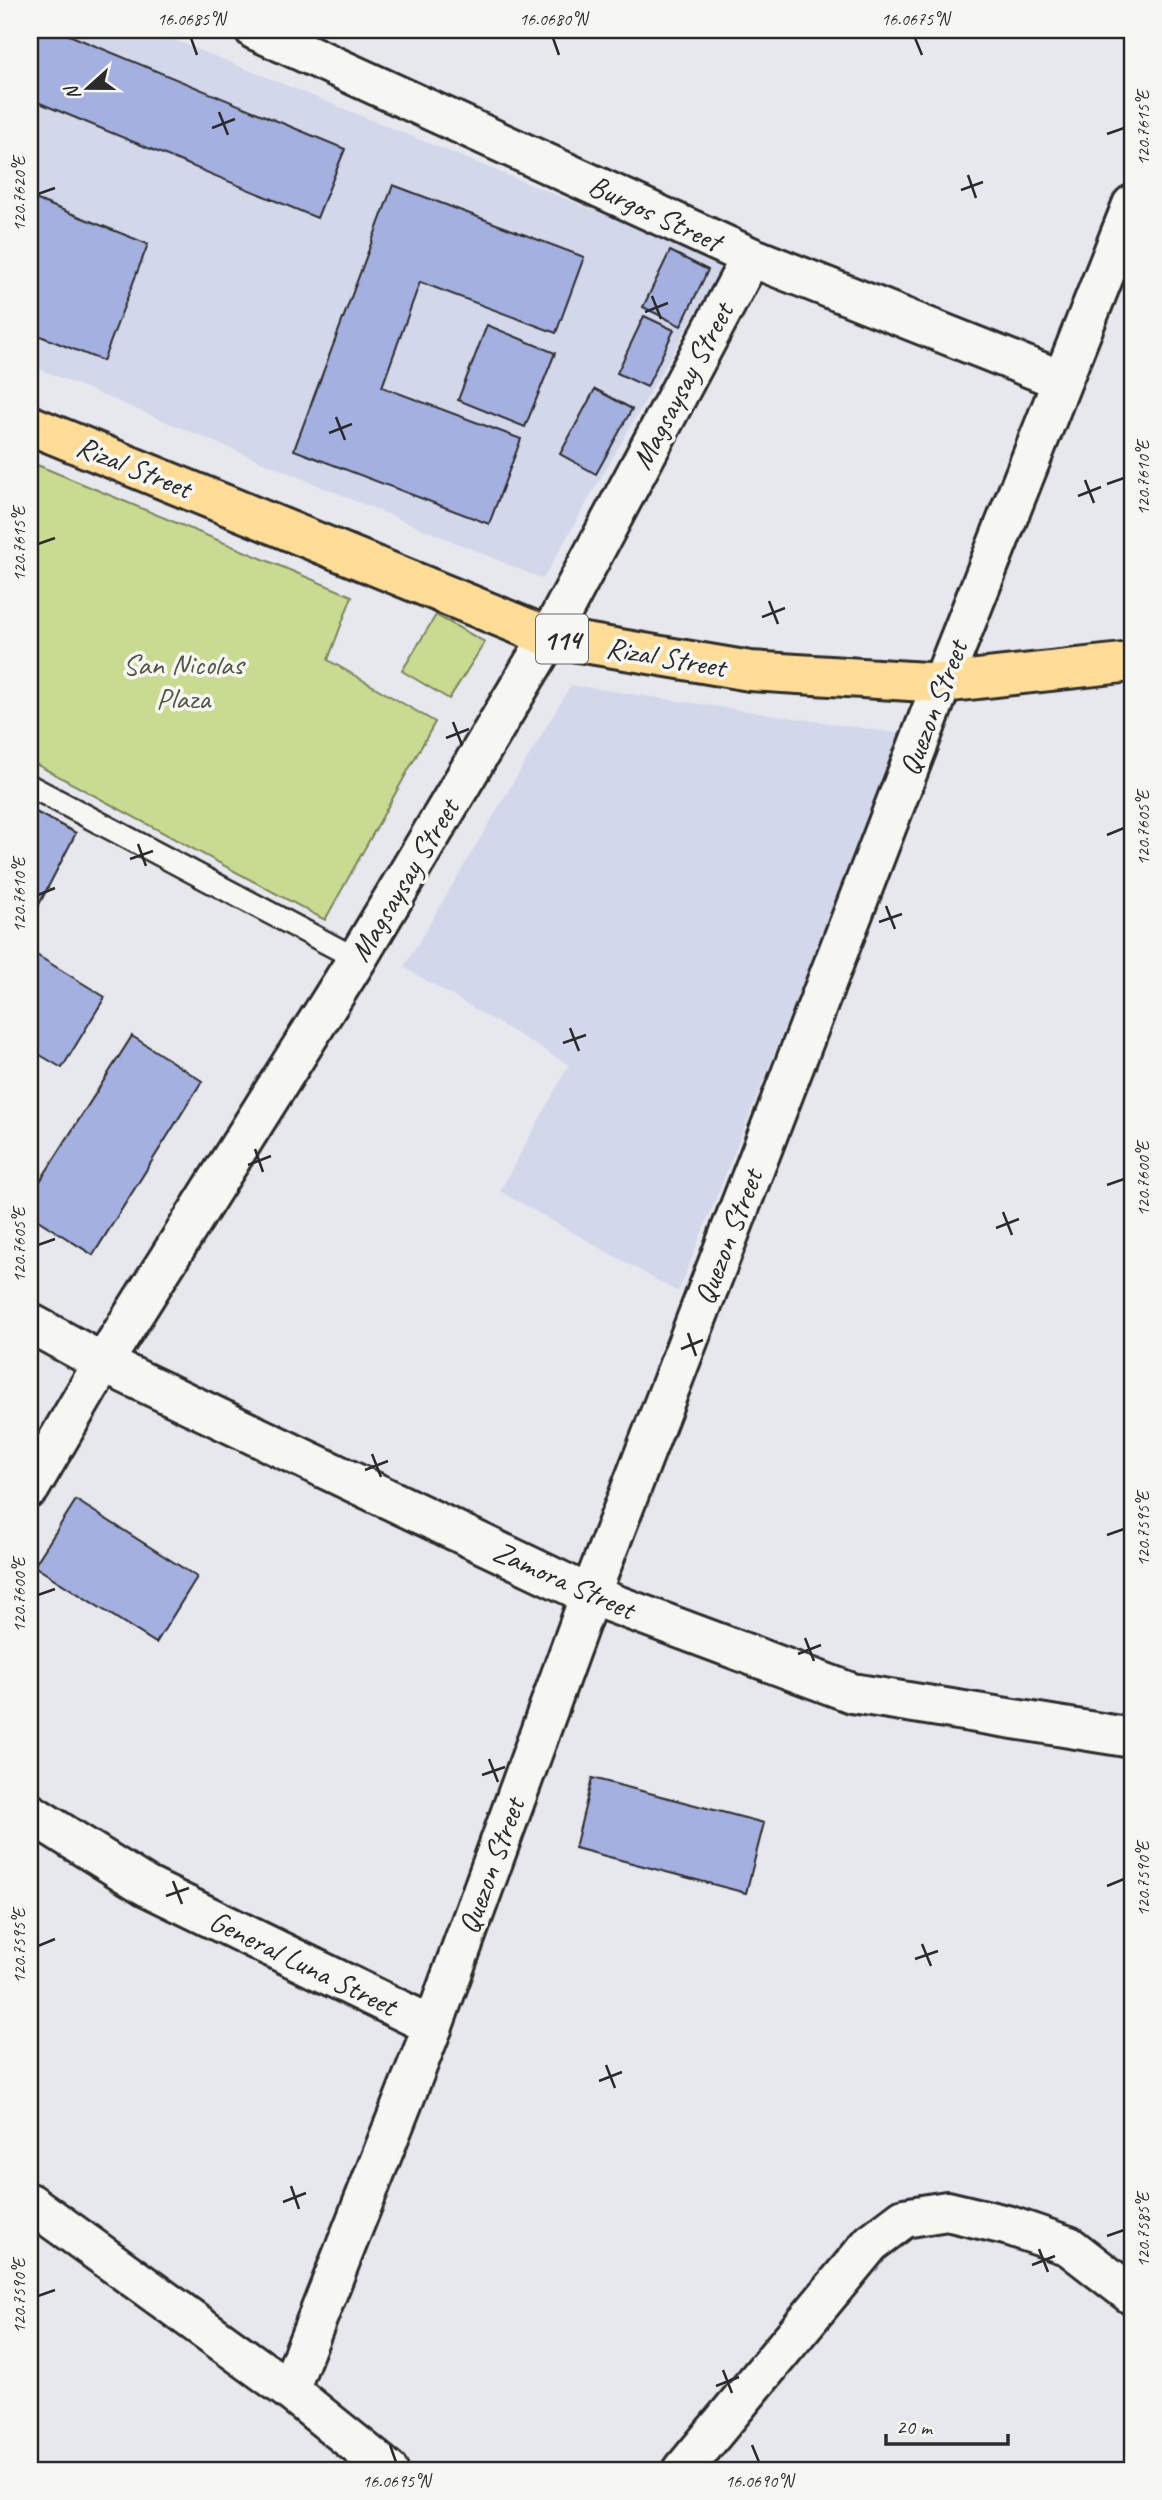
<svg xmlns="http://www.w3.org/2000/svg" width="1162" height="2500" font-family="Caveat,sans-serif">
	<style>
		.built { fill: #d2d7ea }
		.green { fill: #c8db90; stroke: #7a835e; stroke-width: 2 }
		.building { fill: #a4b0e0; stroke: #2b2b2b; stroke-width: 2 }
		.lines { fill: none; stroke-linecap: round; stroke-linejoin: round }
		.lane-casing { stroke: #2b2b2b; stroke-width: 26 }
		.street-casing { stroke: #2b2b2b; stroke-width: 44 }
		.secondary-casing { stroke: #2b2b2b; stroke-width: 44 }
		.primary-casing { stroke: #2b2b2b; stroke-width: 44 }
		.lane { stroke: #f6f6f2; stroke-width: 21 }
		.street { stroke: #f6f6f2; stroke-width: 38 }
		.secondary { stroke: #f6f6f2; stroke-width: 38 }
		.primary { stroke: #ffdd96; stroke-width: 38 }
		.ticks { fill: none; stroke: #2b2b2b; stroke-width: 2.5 }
		.labels { text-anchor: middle; stroke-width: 7; stroke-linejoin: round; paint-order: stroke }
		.shield { fill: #f6f6f2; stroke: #686867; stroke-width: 2 }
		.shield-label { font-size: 28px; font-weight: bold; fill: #2b2b2b }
		.street-label { font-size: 30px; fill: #2b2b2b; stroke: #f6f6f2 }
		.park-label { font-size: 30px; fill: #525744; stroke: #f6f6f2 }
		.neatline { fill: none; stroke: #2b2b2b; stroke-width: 2.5 }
		.ticks-label { font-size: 18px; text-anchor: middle; fill: #2b2b2b }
	</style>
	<rect width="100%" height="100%" fill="#e6e8ee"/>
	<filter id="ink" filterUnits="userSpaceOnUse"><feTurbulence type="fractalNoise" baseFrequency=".0143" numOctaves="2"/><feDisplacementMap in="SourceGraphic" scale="14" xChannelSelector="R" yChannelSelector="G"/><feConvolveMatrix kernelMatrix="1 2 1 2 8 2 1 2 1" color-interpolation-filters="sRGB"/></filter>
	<g filter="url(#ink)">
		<!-- built -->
		<path class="built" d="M30,30H150L724,263L543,579L30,365Z
			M571,685L903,734L678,1292L500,1191L569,1065L404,967Z"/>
		<!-- green -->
		<path class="green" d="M30,462L352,596L328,660L435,722L325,920L30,761Z
			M436,615L485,642L449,699L402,671Z"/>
		<!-- building -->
		<path class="building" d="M33,30H57L345,149L317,218L30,99V37Z
			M393,185L584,257L556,333L420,282L382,387L521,439L489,524L294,450Z
			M30,197L148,244L103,361L30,332Z
			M670,251L708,270L681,326L643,307Z
			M644,316L674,330L647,387L617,373Z
			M487,325L555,353L525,427L458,400Z
			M595,389L632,409L596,474L560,454Z
			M30,809L76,833L30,922Z
			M30,951L105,997L62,1068L30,1049Z
			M132,1036L202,1081L93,1255L30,1215V1197Z
			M76,1500L197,1577L156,1643L34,1566Z
			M592,1778L764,1823L746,1893L575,1848Z"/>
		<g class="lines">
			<defs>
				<path id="lane" d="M30,786L357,959"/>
				<path id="street" d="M255,30L751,257L1061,380
					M30,1323L103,1363L590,1595L852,1693L1132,1738
					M30,1488L103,1363L357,959L549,637L751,257
					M30,1813L146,1886L433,2026
					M289,2390L388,2470
					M683,2470L871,2243L904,2218L947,2211L1010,2226L1069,2246L1132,2295"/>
				<path id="secondary" d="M30,2203L289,2390L433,2026L590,1595L942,683L1132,205"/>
				<path id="primary" d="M30,425L549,637L750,671L942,683L1132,662"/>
			</defs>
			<!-- lane casing -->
			<use href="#lane" class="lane-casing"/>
			<!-- street casing -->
			<use href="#street" class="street-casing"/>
			<!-- secondary casing -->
			<use href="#secondary" class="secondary-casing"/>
			<!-- primary casing -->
			<use href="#primary" class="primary-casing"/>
			<!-- lane -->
			<use href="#lane" class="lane"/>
			<!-- street -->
			<use href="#street" class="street"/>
			<!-- secondary -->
			<use href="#secondary" class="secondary"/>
			<!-- primary -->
			<use href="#primary" class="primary"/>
		</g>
	</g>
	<!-- ticks -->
	<path class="ticks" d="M191,38L197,55M553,38L559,55M915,38L922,55M219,112L228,135M212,128L235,119M1107,134L1124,128M968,175L976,198M961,190L983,182M38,194L55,188M652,296L661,319M645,312L668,303M336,417L345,440M329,433L352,424M1085,480L1094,503M1107,484L1124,478M1078,496L1101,487M38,544L55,538M769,601L778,624M762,617L785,608M453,722L462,745M446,738L469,729M1107,835L1124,828M138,844L146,866M130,859L153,851M38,895L55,888M886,906L895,929M879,922L902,914M570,1028L579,1051M563,1043L586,1035M255,1149L263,1172M248,1165L271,1156M1107,1185L1124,1179M1003,1212L1012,1235M996,1228L1019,1219M38,1245L55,1239M688,1333L696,1356M681,1349L703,1340M372,1454L381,1477M365,1470L388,1461M1107,1535L1124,1529M38,1595L55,1589M805,1638L814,1661M798,1654L821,1645M489,1759L498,1782M482,1775L505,1767M173,1881L182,1904M1107,1886L1124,1879M166,1896L189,1888M922,1944L931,1966M38,1946L55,1939M915,1959L938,1951M606,2065L615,2088M599,2081L622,2072M291,2186L299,2209M283,2202L306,2193M1107,2236L1124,2230M1039,2249L1048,2272M1032,2265L1055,2256M38,2296L55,2290M723,2370L732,2393M716,2386L739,2377M390,2445L396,2462M752,2445L759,2462"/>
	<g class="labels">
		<!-- shield labels -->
		<rect class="shield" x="536" y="614.5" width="52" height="49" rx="5"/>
		<g class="shield-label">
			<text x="562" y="649">114</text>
		</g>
		<!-- street labels -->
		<g class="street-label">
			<text transform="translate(655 213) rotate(25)" y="10">Burgos Street</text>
			<text transform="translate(682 386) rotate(-62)" y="10">Magsaysay Street</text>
			<text transform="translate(134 467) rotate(22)" y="10">Rizal Street</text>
			<text transform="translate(666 657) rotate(10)" y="10">Rizal Street</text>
			<text transform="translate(933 708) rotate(-69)" y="10">Quezon Street</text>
			<text transform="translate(404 880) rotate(-59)" y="10">Magsaysay Street</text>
			<text transform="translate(728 1237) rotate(-69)" y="10">Quezon Street</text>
			<text transform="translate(564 1580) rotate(24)" y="10">Zamora Street</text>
			<text transform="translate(491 1866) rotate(-70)" y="10">Quezon Street</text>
			<text transform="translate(303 1963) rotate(26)" y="10">General Luna Street</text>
		</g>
		<!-- park labels -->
		<g class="park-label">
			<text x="183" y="674">San Nicolas<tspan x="183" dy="34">Plaza</tspan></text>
		</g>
	</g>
	<!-- margin -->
	<rect width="1162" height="2500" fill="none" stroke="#f6f6f2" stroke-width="77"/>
	<!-- north arrow -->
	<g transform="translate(88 88) rotate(249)" stroke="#f6f6f2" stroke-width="5" paint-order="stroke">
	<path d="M0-5L12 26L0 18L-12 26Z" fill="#2b2b2b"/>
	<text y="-10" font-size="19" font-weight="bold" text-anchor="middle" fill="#2b2b2b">N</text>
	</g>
	<!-- scale -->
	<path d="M886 2434v10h122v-10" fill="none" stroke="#2b2b2b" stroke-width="3.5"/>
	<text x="896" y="2434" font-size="21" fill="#2b2b2b" stroke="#f6f6f2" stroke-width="5" paint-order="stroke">20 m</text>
	<rect x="38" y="38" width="1086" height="2424" class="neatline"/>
	<g class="ticks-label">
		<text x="191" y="25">16.0685°N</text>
		<text x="553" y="25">16.0680°N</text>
		<text x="915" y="25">16.0675°N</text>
		<text transform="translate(1143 128) rotate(-90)" y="6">120.7615°E</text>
		<text transform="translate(19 194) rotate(-90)" y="6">120.7620°E</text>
		<text transform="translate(1143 478) rotate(-90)" y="6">120.7610°E</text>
		<text transform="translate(19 544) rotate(-90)" y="6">120.7615°E</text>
		<text transform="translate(1143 828) rotate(-90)" y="6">120.7605°E</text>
		<text transform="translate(19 895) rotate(-90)" y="6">120.7610°E</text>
		<text transform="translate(1143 1179) rotate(-90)" y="6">120.7600°E</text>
		<text transform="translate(19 1245) rotate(-90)" y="6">120.7605°E</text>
		<text transform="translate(1143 1529) rotate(-90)" y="6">120.7595°E</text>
		<text transform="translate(19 1595) rotate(-90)" y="6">120.7600°E</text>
		<text transform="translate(1143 1879) rotate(-90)" y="6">120.7590°E</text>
		<text transform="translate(19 1946) rotate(-90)" y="6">120.7595°E</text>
		<text transform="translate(1143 2230) rotate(-90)" y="6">120.7585°E</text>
		<text transform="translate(19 2296) rotate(-90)" y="6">120.7590°E</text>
		<text x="396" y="2487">16.0695°N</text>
		<text x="759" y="2487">16.0690°N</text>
	</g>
</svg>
